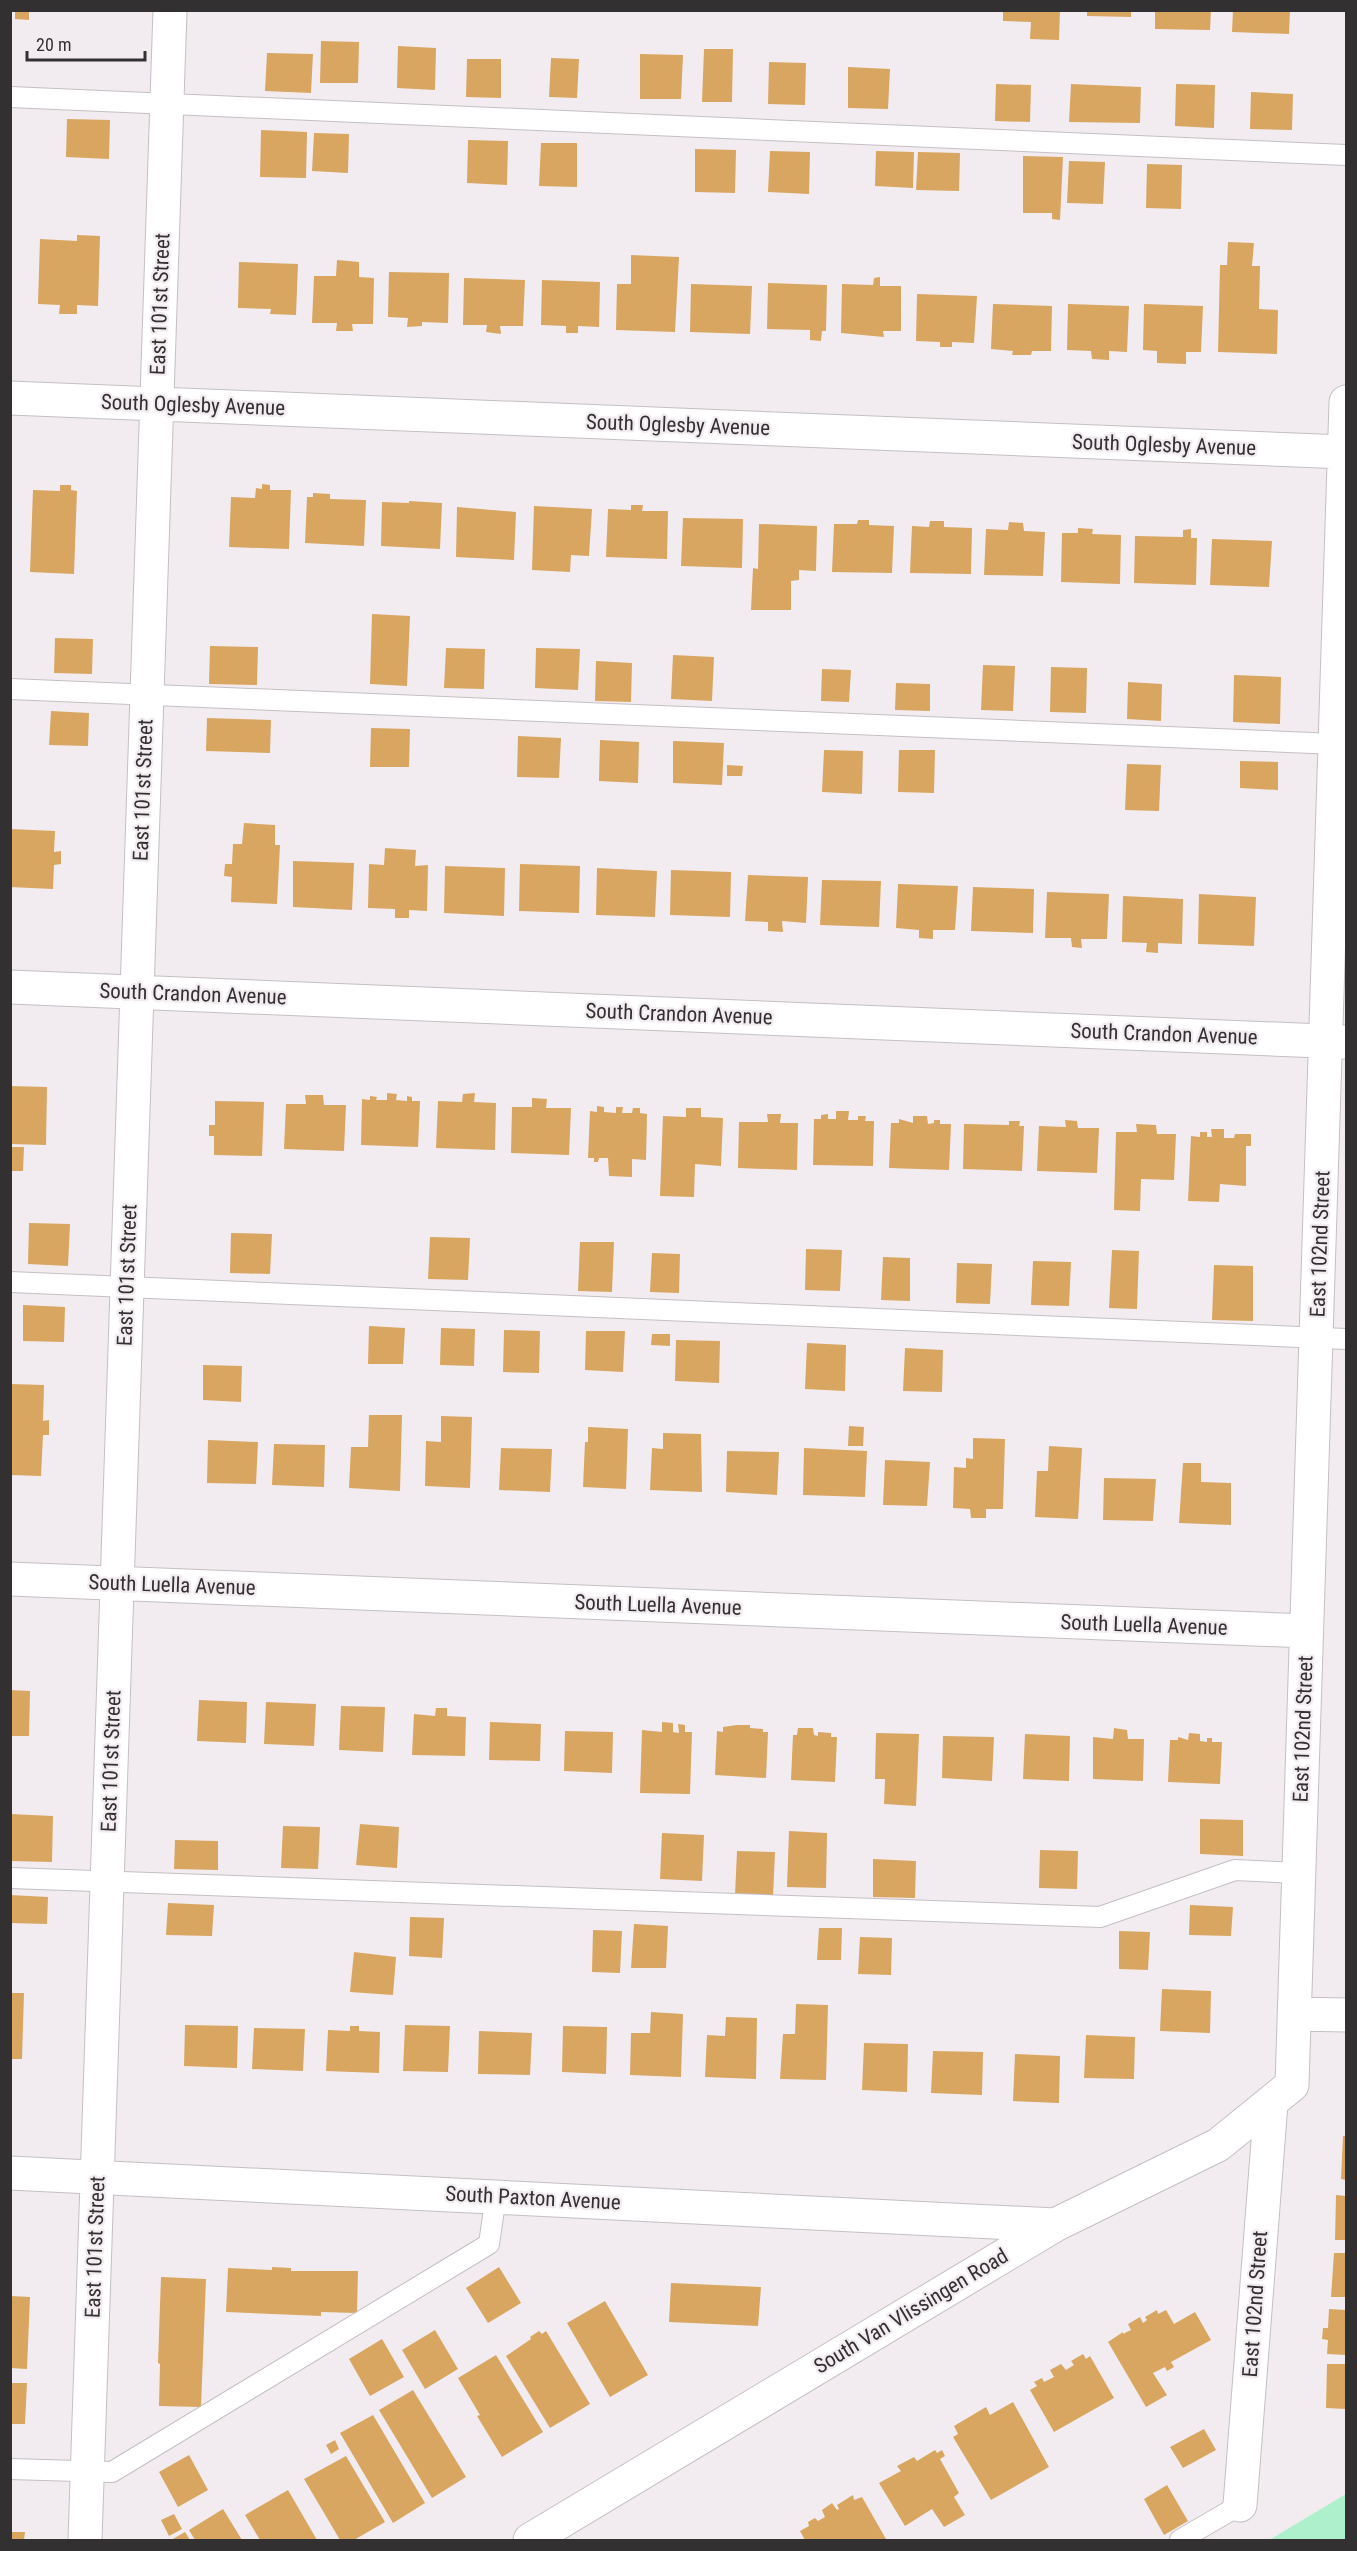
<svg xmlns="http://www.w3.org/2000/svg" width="1357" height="2551" font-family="'Roboto Condensed',sans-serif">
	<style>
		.green { fill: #aef0cc }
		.building { fill: #d8a660 }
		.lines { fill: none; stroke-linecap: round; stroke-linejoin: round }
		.lane-casing { stroke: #c5bfc4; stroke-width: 22 }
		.street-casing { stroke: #c5bfc4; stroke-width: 35 }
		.lane { stroke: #fff; stroke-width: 20 }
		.street { stroke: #fff; stroke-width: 33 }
		.labels { text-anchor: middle; stroke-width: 4.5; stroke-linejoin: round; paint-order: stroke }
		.street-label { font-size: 21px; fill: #333032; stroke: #f2ecf1 }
	</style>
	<rect width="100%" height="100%" fill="#f2ecf1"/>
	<!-- green -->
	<path class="green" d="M1346,2494V2540H1269Z"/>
	<!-- building -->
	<path class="building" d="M15,10H29V20L15,19Z
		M1003,10H1060L1059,40L1030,39L1031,22L1003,21Z
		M1087,10H1131V17L1087,16Z
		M1155,10H1211L1210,30L1155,29Z
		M1233,10H1290L1289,34L1232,32Z
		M321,41L359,42L358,83H320Z
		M398,46L436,48L435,90L397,88Z
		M704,49H733L732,102H702Z
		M267,53L313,54L311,93L265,91Z
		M640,54L683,55L681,99H640Z
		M551,58L579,59L577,98L549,97Z
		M467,59H501V98L466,97Z
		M769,62L806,63L805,105L768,104Z
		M848,67L890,69L888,109L848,108Z
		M996,84L1031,85L1030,122L995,121Z
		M1071,84L1141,87L1140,123L1069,122Z
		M1176,84L1215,85L1214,128L1175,126Z
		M1251,92L1293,94L1292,130L1250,129Z
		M67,119L110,120L109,159L66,157Z
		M261,130L307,132L306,178L260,177Z
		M314,133L349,134L348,173L312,171Z
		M468,140L508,141L507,185L467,183Z
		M541,143H577V187L539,186Z
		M695,149L736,150L735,193L695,192Z
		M770,151L810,152L809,194L768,192Z
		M876,151L914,152L913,188L875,186Z
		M918,152L960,153L959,191L916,190Z
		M1023,156L1063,157L1060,220L1052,219V213H1023Z
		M1069,161L1105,162L1103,204L1067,203Z
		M1147,164L1182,165L1181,209L1146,208Z
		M77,235L100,236L98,306L77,305V314H59L60,305L38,304L40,239L77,241Z
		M1228,242L1254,243L1252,266H1260L1259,309L1278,310L1277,354L1218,352L1220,265H1227Z
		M631,255L679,257L675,332L616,330L617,284H631Z
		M337,260L359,262V277L374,278L373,324H352L353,331H336L337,323H312L314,276H336Z
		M239,262L298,264L296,315L270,314L271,309L238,308Z
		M389,272L449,273L448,323L422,322V326L407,327L408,318L388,317Z
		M880,277V286H901V331H883L884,337L841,333L842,284L873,285L874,278Z
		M464,278L525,280L523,326H500L501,334L486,332L487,325H463Z
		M542,280L600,282L599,327L578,326V333H566V326L541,325Z
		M768,283L827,285L826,331H822L821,341L810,340V330L767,329Z
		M691,284L752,286L750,334L690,332Z
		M917,294L977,296L974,343L952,342V347H940V342L916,341Z
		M993,304L1052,306L1051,351H1032L1031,355H1012L1013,351L991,349Z
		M1068,304L1129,306L1127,352L1109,351V360L1092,359L1091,351L1067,350Z
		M1144,304L1203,306L1201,352H1186V364L1157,363V351L1143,350Z
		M262,484L270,485V490H291L289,549L229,547L231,497L255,498L256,488L262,489Z
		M60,485H71V490L77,491L74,574L30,572L33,490L60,491Z
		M313,493L330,494V499L366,500L364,546L305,543L307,497H313Z
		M409,501L442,503L440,549L381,546L382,502L409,503Z
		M631,505H643L642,511H668L667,559L606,557L608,509L631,510Z
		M534,506L592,509L589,556L571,555L570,572L532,570Z
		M457,507L516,512L514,560L456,557Z
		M683,518L743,519L742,568L681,566Z
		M858,520H869V525L894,526L892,573L832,572L834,524H857Z
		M930,521H944V527L972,528L971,574L910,573L912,526L929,527Z
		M1009,522L1023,523L1024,531L1045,532L1043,576L984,575L986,529L1008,530Z
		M759,524L817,526L816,571L799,570V580L791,581V610H751L753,568L758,569Z
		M1078,528L1093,529L1092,534L1121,535L1120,584L1061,582L1062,533H1078Z
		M1191,529V538H1197L1196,585L1134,583L1135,536L1183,537V530Z
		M1212,539L1272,541L1269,587L1210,585Z
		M372,614L410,616L407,686L370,684Z
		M55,638L93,639L92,674L54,673Z
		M210,646L258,647L257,685L209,684Z
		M446,648L485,649L484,689L444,688Z
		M536,648L580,649L578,690L535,688Z
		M673,655L714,657L712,701L671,699Z
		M596,661L632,663L631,702L595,701Z
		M983,665L1015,666L1013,711L981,710Z
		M1051,667L1087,668L1086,713L1050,712Z
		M822,669L851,670L849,702L821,701Z
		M1234,675L1281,677L1280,724L1233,722Z
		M1128,682L1162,684L1161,721L1127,719Z
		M896,683L930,684V711L895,710Z
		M51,711L89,713L88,746L49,745Z
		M207,718L271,720L270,753L206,751Z
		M371,728L410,729L409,767H370Z
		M518,736L561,738L559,778L517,777Z
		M600,740L639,742L638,783L599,781Z
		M673,741L724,743L722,785L673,783Z
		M824,750L863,751L862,794L822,792Z
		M899,750H935L934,793L898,792Z
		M1240,761L1278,762V790L1240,788Z
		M1127,764L1161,765L1159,811L1125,810Z
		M727,765L743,766L742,776H727Z
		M244,823L275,825V845H280L277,904L231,902L232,877L224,876L225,864H232L233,844H242Z
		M10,829L55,831L54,852L61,851V864L54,865L53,889L10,887Z
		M385,848L416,850L415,866L428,865L427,911L409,910V918H395V909L368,908L369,864L384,865Z
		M293,861L354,863L352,910L293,907Z
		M520,864L580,866L579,913L519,911Z
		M445,866L505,868L504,916L444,913Z
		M597,868L657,871L655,917L596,915Z
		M671,870L731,872L730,917L670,915Z
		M748,875L808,877L806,923L782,921L783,932L768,931V922L745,921Z
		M822,880L881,881L879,927L820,925Z
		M898,884L958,886L955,930H933V939L919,938V930L896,928Z
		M973,887L1034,889L1033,933L971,931Z
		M1047,892L1109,894L1107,939H1081L1082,948L1072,947L1071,938H1045Z
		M1199,894L1256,897L1254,946L1198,944Z
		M1123,896L1183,899L1182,944L1158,943V953L1146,952L1147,943L1122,942Z
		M10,1086L47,1087L46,1145L10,1144Z
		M387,1093L397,1094L396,1100L407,1101V1096L412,1097V1101H420L418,1147L361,1145L362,1099L370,1100V1096L377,1097L376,1100H387Z
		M475,1093L474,1102L496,1103L495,1150L436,1148L438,1101L462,1102L463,1094Z
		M305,1095H323L324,1105H346L344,1151L284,1149L286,1104H306Z
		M532,1098L547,1099L546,1108H571L569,1155L511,1153L512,1107H532Z
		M215,1101L264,1102L262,1156L214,1155V1136H209V1125H215Z
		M597,1106L604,1107V1112L616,1113V1107H623L622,1113H632L633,1108H640V1113L647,1114L646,1160L632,1159V1177L609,1176L608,1158H599L598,1162H594V1158H588L590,1111L597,1112Z
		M686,1108H701V1117L723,1118L721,1166L695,1164L694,1197L660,1196L663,1116L686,1117Z
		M836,1111H849L848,1120H858V1116H866L865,1121H874L873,1166L813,1165L814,1119H821V1115L828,1114V1119H836Z
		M767,1114H781L780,1123H798L797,1170L738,1168L739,1122H768Z
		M913,1116H927L928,1124L934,1123V1120H940V1124H951L949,1170L889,1168L891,1123H899V1119L913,1123Z
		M1065,1120L1077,1121L1078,1128H1099L1097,1173L1037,1171L1039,1126L1066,1127Z
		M1009,1121H1020L1019,1126H1024L1022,1171L963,1169L964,1124L1009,1125Z
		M1136,1124L1156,1125L1157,1134H1176L1174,1180L1141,1179L1140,1211L1114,1210L1116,1132H1137Z
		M1211,1129H1224V1138H1234L1235,1134H1251V1146H1246V1186L1220,1184L1219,1202L1188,1201L1191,1136L1200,1137V1132H1207V1137H1212Z
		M10,1147H24L23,1171H10Z
		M29,1223L70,1224L68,1266L28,1264Z
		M231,1233L272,1234L270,1274L230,1273Z
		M430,1237L470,1238L468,1280L428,1279Z
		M580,1242H614L612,1292L578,1291Z
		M806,1249L842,1250L840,1291L805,1290Z
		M1112,1250L1139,1251L1137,1309L1109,1308Z
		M652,1253L680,1254L679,1293L650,1292Z
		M883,1257L910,1258V1301L881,1300Z
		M1033,1261L1071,1262L1069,1306L1031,1305Z
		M957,1263L992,1264L990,1304L956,1303Z
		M1214,1265L1253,1266V1321L1212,1320Z
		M23,1305L65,1307L64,1342L23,1341Z
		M369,1326L405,1328L403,1364H368Z
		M441,1328L475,1329L474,1366L440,1365Z
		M504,1330L540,1331L539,1373L503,1372Z
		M586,1331H625L623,1372L585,1370Z
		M652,1334H670V1346L651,1345Z
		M676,1340L720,1341L719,1383L675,1381Z
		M807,1343L846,1345L845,1391L805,1389Z
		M905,1348L943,1350L942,1392L903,1391Z
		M203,1365L242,1366L241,1402L203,1400Z
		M10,1384L44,1385L43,1421L49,1420V1435H43L41,1476L10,1475Z
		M369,1415H402L400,1491L349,1488L351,1447H368Z
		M441,1416L472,1417L470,1488L425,1486L426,1441L441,1442Z
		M849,1426L864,1427L863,1446H848Z
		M588,1427L628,1429L626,1489L583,1487L585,1442H588Z
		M663,1433L701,1434L702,1492L650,1490L652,1448L663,1449Z
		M973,1438L1005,1439L1003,1509H986V1518H971L970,1509L953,1508L954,1467L966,1468V1458L973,1459Z
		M208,1440L258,1442L256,1484L207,1483Z
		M274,1444L325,1445L324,1487L272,1485Z
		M1049,1446L1082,1448L1078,1519L1035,1517L1037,1471H1048Z
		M501,1448L552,1449L550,1492L499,1490Z
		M804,1448L867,1451L865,1497L803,1495Z
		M727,1451L779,1452L777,1495L726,1492Z
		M885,1460L930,1462L927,1506L883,1505Z
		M1183,1463H1201V1482L1231,1483V1525L1179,1523Z
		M1104,1478L1156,1479L1153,1521L1103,1520Z
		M10,1690L30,1691L29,1736H10Z
		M199,1700L247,1702L246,1743L197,1741Z
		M266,1702L316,1704L314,1746L264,1744Z
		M341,1706L385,1707L383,1752L339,1750Z
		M436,1708H447V1716L466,1717L465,1756L412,1755L414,1714L435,1716Z
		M490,1722L541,1724L540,1761L489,1760Z
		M662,1722L673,1723V1732L679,1733L678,1724L685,1725V1732H692L690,1794L640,1793L642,1730L662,1732Z
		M737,1725H750V1728L763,1729V1732H768L766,1778L715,1775L717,1731L723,1732V1727Z
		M798,1728H813L814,1735L818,1736V1732L831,1733V1737H837L835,1782L791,1780L793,1735H797Z
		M1114,1728L1127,1730L1128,1739H1144L1143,1781L1093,1779V1737L1113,1739Z
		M565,1731L613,1732L612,1773L564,1771Z
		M876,1733L919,1734L916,1806L884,1804L885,1779H875Z
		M1189,1733L1200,1734V1741L1207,1742V1738H1212V1742H1222L1220,1784L1168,1782L1170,1740H1178V1737L1188,1740Z
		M1025,1734L1070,1736L1069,1781L1023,1779Z
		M943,1736L994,1737L992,1781L942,1778Z
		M10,1814L53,1816L52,1862L10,1861Z
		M1200,1819L1243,1820V1856L1200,1854Z
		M360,1824L399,1827L397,1868L356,1865Z
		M283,1826L320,1827L318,1869L281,1868Z
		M789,1831L827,1833L826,1888L787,1887Z
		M662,1833L704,1835L702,1881L660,1879Z
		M175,1840L218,1841V1870L174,1869Z
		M1040,1850L1078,1851L1077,1889L1039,1888Z
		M737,1851L775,1852L773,1897L735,1895Z
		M873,1859L916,1861L915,1898L873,1897Z
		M10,1895L48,1897L47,1924L10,1923Z
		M168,1903L214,1905L212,1936L166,1935Z
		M1190,1905L1233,1907L1231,1936L1189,1935Z
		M410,1917L444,1918L442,1958L409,1956Z
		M634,1924L668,1926L666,1968H631Z
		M819,1928H842L841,1960H817Z
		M593,1930L622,1931L620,1973L592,1972Z
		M1119,1931L1150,1932L1148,1970L1119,1969Z
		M860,1937L892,1938L891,1975L858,1974Z
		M354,1952L396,1957L393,1995L350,1992Z
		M1162,1989L1211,1991L1210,2033L1160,2031Z
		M10,1993H24L22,2059H10Z
		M796,2004L828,2005L826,2080L780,2079L783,2034H795Z
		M651,2012L683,2014L681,2077L630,2075L631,2033H650Z
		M726,2017L757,2018L756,2079L705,2077L707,2035L725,2036Z
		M185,2025L238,2026L237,2068L184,2066Z
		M405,2025L450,2026L448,2072L403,2071Z
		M350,2026H359V2031L380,2032L379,2073L326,2071L328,2030L350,2031Z
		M563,2026L607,2027L606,2074L562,2072Z
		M254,2028L305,2029L303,2071L252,2069Z
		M479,2031L532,2033L530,2075L478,2074Z
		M1086,2035L1135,2037L1134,2079L1084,2078Z
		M864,2043L908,2044L907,2092L862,2090Z
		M933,2051L983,2052L982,2095L931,2093Z
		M1015,2054L1060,2056L1059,2103L1013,2101Z
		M1343,2136H1346V2180L1341,2179Z
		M1336,2195L1346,2196V2240H1335Z
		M1334,2253H1346V2297H1331Z
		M272,2267L291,2268V2271H358L357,2313L321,2312V2316L226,2312L228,2268L272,2270Z
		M499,2267L521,2303L488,2323L466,2288Z
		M161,2277L206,2279L201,2407L159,2406L160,2364L158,2363Z
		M671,2283L761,2287L758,2326L669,2322Z
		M10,2296L30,2297L27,2369L10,2368Z
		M605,2301L648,2375L610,2397L567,2323Z
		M1329,2309L1346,2310V2355L1327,2354L1328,2340L1322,2339L1323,2328H1328Z
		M1157,2310L1158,2314L1166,2310L1174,2324L1195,2312L1211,2340L1171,2362L1174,2367L1167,2371L1165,2367L1153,2373L1167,2395L1146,2407L1108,2342L1123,2332V2334L1131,2330L1128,2324L1140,2317L1143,2323L1147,2320L1145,2317Z
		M435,2330L458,2369L425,2389L402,2350Z
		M539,2331L542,2334L546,2331L590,2404L550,2428L506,2356L531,2339L530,2337Z
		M382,2339L404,2377L370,2396L349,2359Z
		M1083,2354L1086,2359L1090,2356L1114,2398L1054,2432L1030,2390L1037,2386L1034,2382L1042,2378L1044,2382L1054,2377L1050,2370L1061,2364L1066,2370L1074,2365L1071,2361Z
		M496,2355L543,2432L502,2457L477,2416L480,2415L458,2378Z
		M1327,2364H1346V2409L1326,2408Z
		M10,2383H27L25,2424H10Z
		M413,2390L466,2477L432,2498L379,2410Z
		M1013,2402L1049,2467L991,2500L953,2437L958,2434L954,2426L986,2407L990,2415Z
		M373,2415L425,2503L393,2523L340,2433Z
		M1204,2429L1216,2450L1183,2468L1170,2447Z
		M335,2440L339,2449L331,2454L326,2445Z
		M935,2450L937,2453L942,2450L945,2456L940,2459L959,2493L954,2497L965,2515L944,2527L932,2509L905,2526L879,2483L901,2471L897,2466L914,2457L917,2461Z
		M189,2455L208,2490L178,2507L159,2472Z
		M346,2456L385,2522L354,2540H340L304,2479Z
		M1167,2485L1188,2521L1164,2535L1144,2499Z
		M288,2490L317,2540H260L245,2515Z
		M853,2495L854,2500L862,2497L886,2539L805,2540L800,2531L809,2526L808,2522L815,2518L818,2521L825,2517L822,2510L832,2503L837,2510L839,2509L837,2505Z
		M223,2509L242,2540H195L189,2530Z
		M174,2514L182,2529L169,2536L161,2520Z
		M10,2532H25L24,2540H10Z
		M185,2532L190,2540H171Z"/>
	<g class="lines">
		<defs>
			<path id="lane" d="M10,97L1346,155
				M10,689L1336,744
				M10,1282L1346,1339
				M10,1878L1100,1917L1235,1870L1299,1873
				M10,2469L112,2472L489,2244L496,2196
				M1180,2540L1240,2505"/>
			<path id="street" d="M10,398L1346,452
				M10,987L1346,1042
				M10,1579L1306,1631
				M1295,2014L1346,2015
				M10,2173L1055,2225
				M1240,2505L1271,2103
				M85,2540L170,10
				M530,2540L1055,2225L1218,2145L1292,2085L1346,402"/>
		</defs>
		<!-- lane casing -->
		<use href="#lane" class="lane-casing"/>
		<!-- street casing -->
		<use href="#street" class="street-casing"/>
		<!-- lane -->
		<use href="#lane" class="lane"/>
		<!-- street -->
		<use href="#street" class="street"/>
	</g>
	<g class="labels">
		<!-- street labels -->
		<g class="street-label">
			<text transform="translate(160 304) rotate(-88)" y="7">East 101st Street</text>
			<text transform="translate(193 405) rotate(2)" y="7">South Oglesby Avenue</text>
			<text transform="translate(678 425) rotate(2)" y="7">South Oglesby Avenue</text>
			<text transform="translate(1164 445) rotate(2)" y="7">South Oglesby Avenue</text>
			<text transform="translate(143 790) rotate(-88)" y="7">East 101st Street</text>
			<text transform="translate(193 994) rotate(2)" y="7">South Crandon Avenue</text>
			<text transform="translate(679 1014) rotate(2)" y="7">South Crandon Avenue</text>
			<text transform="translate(1164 1034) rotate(2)" y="7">South Crandon Avenue</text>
			<text transform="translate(1320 1244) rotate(-88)" y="7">East 102nd Street</text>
			<text transform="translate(127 1275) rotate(-88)" y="7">East 101st Street</text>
			<text transform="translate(172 1585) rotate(2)" y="7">South Luella Avenue</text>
			<text transform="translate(658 1605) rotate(2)" y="7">South Luella Avenue</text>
			<text transform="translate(1144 1625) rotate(2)" y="7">South Luella Avenue</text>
			<text transform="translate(1303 1729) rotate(-88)" y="7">East 102nd Street</text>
			<text transform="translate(111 1761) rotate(-88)" y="7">East 101st Street</text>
			<text transform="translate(533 2198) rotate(3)" y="7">South Paxton Avenue</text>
			<text transform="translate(95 2247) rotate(-88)" y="7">East 101st Street</text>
			<text transform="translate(1255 2304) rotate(-86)" y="7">East 102nd Street</text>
			<text transform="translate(911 2311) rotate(-31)" y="7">South Van Vlissingen Road</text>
		</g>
	</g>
	<!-- border -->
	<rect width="1357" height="2551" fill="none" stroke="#333032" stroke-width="24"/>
	<!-- scale -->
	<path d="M27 51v9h118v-9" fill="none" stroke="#333032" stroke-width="3"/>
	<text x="36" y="51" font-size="18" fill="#333032" stroke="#f2ecf1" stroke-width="4.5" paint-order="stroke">20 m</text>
</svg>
